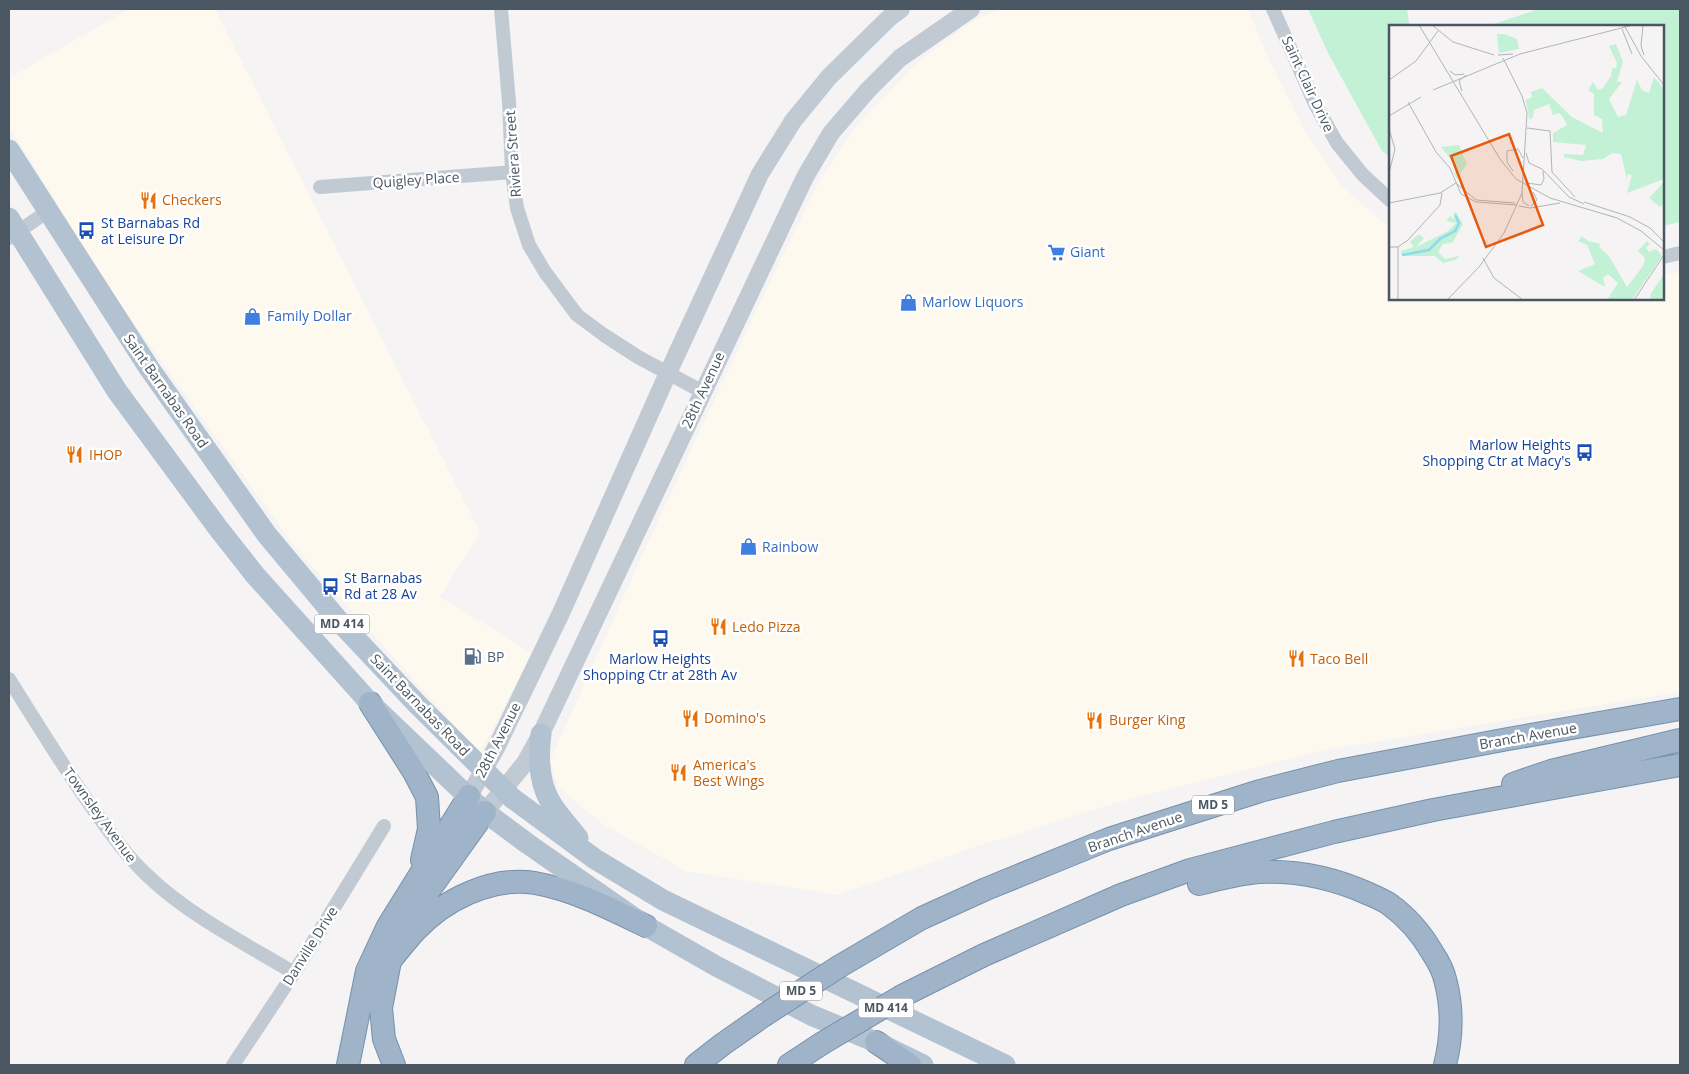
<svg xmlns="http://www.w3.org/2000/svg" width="1689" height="1074" font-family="'Open Sans',sans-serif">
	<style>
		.commercial { fill: #fdf9ef }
		.green { fill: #c3f1d5 }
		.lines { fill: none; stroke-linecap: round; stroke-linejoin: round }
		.trunk-casing { stroke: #7690ad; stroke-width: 24 }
		.minor { stroke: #c1cad2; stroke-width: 14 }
		.tertiary { stroke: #c1cad2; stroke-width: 18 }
		.primary { stroke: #b3c2d1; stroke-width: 21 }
		.trunk { stroke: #9fb4c9; stroke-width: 22 }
		.trunk-bridge-casing { stroke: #7690ad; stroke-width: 24; stroke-linecap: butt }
		.trunk-bridge { stroke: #9fb4c9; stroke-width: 22 }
		.labels { text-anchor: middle; stroke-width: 5; stroke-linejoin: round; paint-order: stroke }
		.shield { fill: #fff; stroke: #808990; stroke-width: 1 }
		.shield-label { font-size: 12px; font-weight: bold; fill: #4a5661 }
		.street-label { font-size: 14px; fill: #4a5661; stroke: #fff }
		.food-label { font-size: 14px; fill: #c56008; stroke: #fff; text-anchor: start }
		.transit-label { font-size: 14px; fill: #164399; stroke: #fff; text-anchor: start }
		.shop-label { font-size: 14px; fill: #366cbe; stroke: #fff; text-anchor: start }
		.service-label { font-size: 14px; fill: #4e5e75; stroke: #fff; text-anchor: start }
		.inset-river { fill: none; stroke: #90daee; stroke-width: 2.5 }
		.inset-road { fill: none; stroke: #b1b4b9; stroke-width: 1 }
		.view { fill: #e8590c; fill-opacity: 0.15; stroke: #e8590c; stroke-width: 2.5 }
		.inset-edge { fill: none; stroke: #4a5661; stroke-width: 2.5 }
	</style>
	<rect width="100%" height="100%" fill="#f5f3f3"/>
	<!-- commercial -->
	<path class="commercial" d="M129,9H215L480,532L440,597L532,653L480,754L295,547L113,294L9,126V78Z
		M1001,9H1248L1270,62L1303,128L1343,187L1390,229V299H1663V275L1680,272V692L1324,750L1119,802L978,846L838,895L686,871L601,823L558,787L550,761L638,564L763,296L817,186L855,128L921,59L976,19Z"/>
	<!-- green -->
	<path class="green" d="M1308,9H1407L1409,24L1431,26H1390V157L1382,151L1328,53Z
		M1539,9H1680V222L1663,226V26H1488Z"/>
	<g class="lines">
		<defs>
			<path id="trunk" d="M370,703L414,772L427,797L429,829L422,860
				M1513,784L1551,771L1680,740
				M1199,884C1218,879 1238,874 1258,872C1297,870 1334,878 1369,894C1376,897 1383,900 1389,904C1407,917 1421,933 1432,952C1438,961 1444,972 1446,983C1453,1011 1452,1037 1445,1065
				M390,961C398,951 406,941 415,931C444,900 491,876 535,883C574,890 611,909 646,926
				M840,966L922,918L986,889L1109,839L1260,791L1338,771L1508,739L1680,709
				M902,996L984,955L1121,895L1190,870L1334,832L1433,810L1680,765
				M876,1042L910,1065
				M348,1065L367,971L388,926L469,796
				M394,1065L384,1039L381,1008L390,961L427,893L485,812
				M696,1065L723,1044L763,1016
				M789,1065L821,1044"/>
		</defs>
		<!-- trunk casing -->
		<use href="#trunk" class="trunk-casing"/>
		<!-- minor -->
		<path class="minor" d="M501,9L509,102L512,172L517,208L529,245L545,272L577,315L604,335L638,357L703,392
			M1273,9L1315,104L1337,143L1363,175L1390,200
			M320,187L512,172
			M9,238L48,211
			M1663,257L1680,253
			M9,679C36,722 62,765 91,806C109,831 126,856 149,877C190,916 246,944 294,973
			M233,1065L294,973L384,826"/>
		<!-- tertiary -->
		<path class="tertiary" d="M469,796L496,748L561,613L668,373L760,174L793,121L829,77L889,18L901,9
			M485,812L525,763L541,734L805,177L831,133L868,90L900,58L971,9"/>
		<!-- primary -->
		<path class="primary" d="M9,150L149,368L267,535L338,620L417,704L512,798L595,859L663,900L1005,1065
			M9,218L117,391L218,528L255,575L370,703L459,788L485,812L528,844L646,926L716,966L811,1015L876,1042L923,1065
			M541,734C538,757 538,782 551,803C558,815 569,826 578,838"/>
		<!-- trunk -->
		<use href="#trunk" class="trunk"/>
		<defs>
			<path id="trunk-bridge" d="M763,1016L840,966
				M821,1044L902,996"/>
		</defs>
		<!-- trunk-bridge casing -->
		<use href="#trunk-bridge" class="trunk-bridge-casing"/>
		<!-- trunk-bridge -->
		<use href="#trunk-bridge" class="trunk-bridge"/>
	</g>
	<!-- icons -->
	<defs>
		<symbol id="restaurant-bare" viewBox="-9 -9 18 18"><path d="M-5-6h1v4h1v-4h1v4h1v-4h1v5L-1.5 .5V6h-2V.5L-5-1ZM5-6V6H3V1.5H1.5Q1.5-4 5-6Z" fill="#e8710a" stroke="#fff" stroke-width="2.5" paint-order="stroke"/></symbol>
		<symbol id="bus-bare" viewBox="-9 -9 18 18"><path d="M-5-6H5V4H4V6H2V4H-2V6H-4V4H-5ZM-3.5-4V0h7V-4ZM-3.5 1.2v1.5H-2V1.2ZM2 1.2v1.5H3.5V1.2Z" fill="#1a4fb4" stroke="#fff" stroke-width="2.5" paint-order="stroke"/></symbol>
		<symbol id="supermarket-bare" viewBox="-9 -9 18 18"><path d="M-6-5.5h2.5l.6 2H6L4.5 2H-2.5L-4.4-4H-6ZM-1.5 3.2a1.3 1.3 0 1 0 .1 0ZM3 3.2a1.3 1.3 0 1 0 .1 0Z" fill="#3f7fe0" stroke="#fff" stroke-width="2.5" paint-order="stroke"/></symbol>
		<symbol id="shop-bare" viewBox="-9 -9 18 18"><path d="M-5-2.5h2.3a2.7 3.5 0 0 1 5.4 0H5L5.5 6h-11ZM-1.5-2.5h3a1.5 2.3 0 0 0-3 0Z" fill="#3f7fe0" stroke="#fff" stroke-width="2.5" paint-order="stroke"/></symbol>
		<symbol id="fuel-bare" viewBox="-9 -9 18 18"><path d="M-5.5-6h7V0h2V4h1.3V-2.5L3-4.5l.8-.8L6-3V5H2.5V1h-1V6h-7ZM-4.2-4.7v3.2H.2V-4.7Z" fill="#5c6f8a" stroke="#fff" stroke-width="2.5" paint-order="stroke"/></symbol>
	</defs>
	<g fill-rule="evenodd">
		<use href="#restaurant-bare" x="136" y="188" width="25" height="25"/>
		<use href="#bus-bare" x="74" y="218" width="25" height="25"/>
		<use href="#supermarket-bare" x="1044" y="240" width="25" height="25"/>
		<use href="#shop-bare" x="896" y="290" width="25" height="25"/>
		<use href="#shop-bare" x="240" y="304" width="25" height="25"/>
		<use href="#bus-bare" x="1572" y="440" width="25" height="25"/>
		<use href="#restaurant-bare" x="62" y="442" width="25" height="25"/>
		<use href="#shop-bare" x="736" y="534" width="25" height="25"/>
		<use href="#bus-bare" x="318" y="574" width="25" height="25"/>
		<use href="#restaurant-bare" x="706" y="614" width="25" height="25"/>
		<use href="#bus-bare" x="648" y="626" width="25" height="25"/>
		<use href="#fuel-bare" x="460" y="644" width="25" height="25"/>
		<use href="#restaurant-bare" x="1284" y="646" width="25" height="25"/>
		<use href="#restaurant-bare" x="678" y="706" width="25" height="25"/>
		<use href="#restaurant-bare" x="1082" y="708" width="25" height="25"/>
		<use href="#restaurant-bare" x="666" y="760" width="25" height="25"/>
	</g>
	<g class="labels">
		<!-- shield labels -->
		<g class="shield">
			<rect x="314.5" y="614.5" width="55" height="19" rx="4"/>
			<rect x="1192" y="795.5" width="42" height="19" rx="4"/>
			<rect x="780" y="981.5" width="42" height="19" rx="4"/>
			<rect x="858.5" y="998.5" width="55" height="19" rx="4"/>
		</g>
		<g class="shield-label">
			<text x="342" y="628">MD 414</text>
			<text x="1213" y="809">MD 5</text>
			<text x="801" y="995">MD 5</text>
			<text x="886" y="1012">MD 414</text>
		</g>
		<!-- street labels -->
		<g class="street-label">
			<text transform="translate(1308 84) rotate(65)" y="5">Saint Clair Drive</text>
			<text transform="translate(513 154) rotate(-94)" y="5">Riviera Street</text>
			<text transform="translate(416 180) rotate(-4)" y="5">Quigley Place</text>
			<text transform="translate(703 390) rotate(-65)" y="5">28th Avenue</text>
			<text transform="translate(166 391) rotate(55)" y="5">Saint Barnabas Road</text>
			<text transform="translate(420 705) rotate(46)" y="5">Saint Barnabas Road</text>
			<text transform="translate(1528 736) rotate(-10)" y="5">Branch Avenue</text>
			<text transform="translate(498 740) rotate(-63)" y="5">28th Avenue</text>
			<text transform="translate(100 815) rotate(54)" y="5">Townsley Avenue</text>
			<text transform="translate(1135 832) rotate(-19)" y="5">Branch Avenue</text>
			<text transform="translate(310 946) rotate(-58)" y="5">Danville Drive</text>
		</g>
		<!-- food labels -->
		<g class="food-label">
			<text x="162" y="205">Checkers</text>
			<text x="89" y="460">IHOP</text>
			<text x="732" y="632">Ledo Pizza</text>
			<text x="1310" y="664">Taco Bell</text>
			<text x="704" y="723">Domino's</text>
			<text x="1109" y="725">Burger King</text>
			<text x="693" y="770">America's<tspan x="693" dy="16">Best Wings</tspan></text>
		</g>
		<!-- transit labels -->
		<g class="transit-label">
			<text x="101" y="228">St Barnabas Rd<tspan x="101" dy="16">at Leisure Dr</tspan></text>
			<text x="1571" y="450" text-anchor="end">Marlow Heights<tspan x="1571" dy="16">Shopping Ctr at Macy's</tspan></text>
			<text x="344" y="583">St Barnabas<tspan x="344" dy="16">Rd at 28 Av</tspan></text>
			<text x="660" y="664" text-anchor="middle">Marlow Heights<tspan x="660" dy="16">Shopping Ctr at 28th Av</tspan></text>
		</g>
		<!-- shop labels -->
		<g class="shop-label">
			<text x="1070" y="257">Giant</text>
			<text x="922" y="307">Marlow Liquors</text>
			<text x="267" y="321">Family Dollar</text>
			<text x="762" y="552">Rainbow</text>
		</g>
		<!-- service labels -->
		<g class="service-label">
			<text x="487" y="662">BP</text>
		</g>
	</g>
	<!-- overview -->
	<g transform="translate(1389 25)">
		<rect width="275" height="275" fill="#f5f3f3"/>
		<path d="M108,9H115L128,14L130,24L110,28ZM227,19L234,37L228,57H233L220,74L229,92L237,90L248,55L253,65L260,68L265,52L275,64V154L238,168L243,150L239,149L238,154L232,129L223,128L214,134L192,136L175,132V129L194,130L197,120L164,117V108L178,100L174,92L170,88L164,90L160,79L145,85L144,93L140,94L137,75L143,72L142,67L153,63L183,92L214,108L213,94L205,90V69L199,65L204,57L209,65L214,63L222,51L223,43H227L228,38L220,21ZM70,120L78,139L68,154L65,148L69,146L68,142L52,122ZM275,157V179L271,182L260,173ZM67,187L74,199L64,217L54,219L49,227L56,234L70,231L67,235L54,238L46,231H13L12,226L25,222L21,217L30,209L35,213L27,222L59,206L67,198L57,196L61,191L66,194L64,188ZM193,211L199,216L212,219L210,222L220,231L238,262L254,241L256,233L249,226L258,216L261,219L257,223L260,227L267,224L273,231L243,275H218L229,258L219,249L214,253L216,262L189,246L206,239L198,220L189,216ZM275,249V275H261L262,268Z" fill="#c3f1d5"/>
		<path class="inset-river" d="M13,230L40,225L51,214L66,206L70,198L66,190"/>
		<path class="inset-road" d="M30,0L111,134L127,154L161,173L228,193L252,206L275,225M43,0L64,17L105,30M235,0L252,31L275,60M254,0L252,21L255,30M233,4L243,29M109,30L124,29M61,46L66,50L75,49M0,55L27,36L49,6M44,65L131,29L244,0M73,66L70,56L77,50M19,77L47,127L61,143L72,169L87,177L128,180M0,91L32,72M138,103L161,106L163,147L186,172M0,104L6,124L0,148M137,128L140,138L153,144L180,172L195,179M124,146L118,137V126L129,124L134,133M138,158L152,160L155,154L154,146M68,159L87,175L126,178M133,168L134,177L140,181M195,177L241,192L261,203L275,217M0,178L51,168L67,158M130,181L141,183L171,178M142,181L148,175L144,167M0,222H9L19,215L51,180L53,168M94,233L105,253L134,275M9,275V222M58,275L90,242L115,208L133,168L138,88L133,71L114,33M245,275L275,230"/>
		<path class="view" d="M120,109L154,200L97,222L62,131Z"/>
		<rect width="275" height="275" class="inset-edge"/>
	</g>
	<!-- border -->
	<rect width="1689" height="1074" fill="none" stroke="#4a5661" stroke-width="20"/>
</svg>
